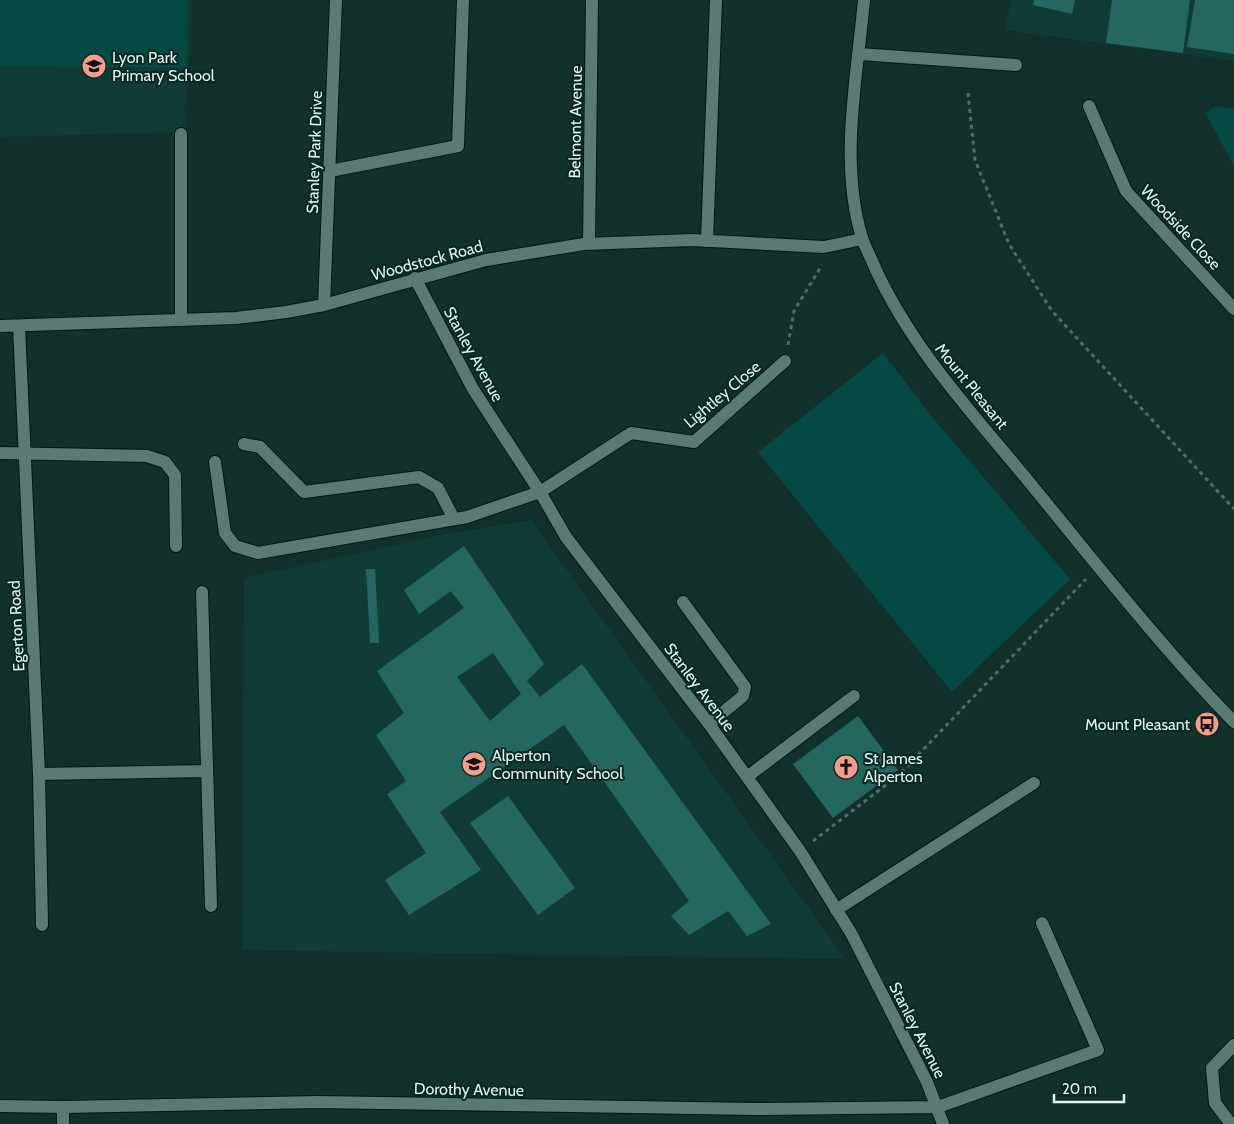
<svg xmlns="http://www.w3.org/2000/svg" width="1234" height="1124" font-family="Cabin,sans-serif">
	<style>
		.built { fill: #113c36 }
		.green { fill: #054a42 }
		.building { fill: #23675e; fill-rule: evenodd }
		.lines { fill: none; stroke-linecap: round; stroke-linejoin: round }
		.service-casing { stroke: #001814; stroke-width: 14 }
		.minor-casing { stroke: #001814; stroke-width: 14 }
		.tertiary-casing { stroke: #001814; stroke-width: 14 }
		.path { stroke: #516c67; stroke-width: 3; stroke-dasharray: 4 4; stroke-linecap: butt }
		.service { stroke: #5a7a74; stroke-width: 12 }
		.minor { stroke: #5a7a74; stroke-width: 12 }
		.tertiary { stroke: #5a7a74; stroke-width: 12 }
		.labels { text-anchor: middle; stroke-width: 4; stroke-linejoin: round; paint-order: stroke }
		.poi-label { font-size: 16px; fill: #e3f4f1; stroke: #072722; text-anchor: start }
		.street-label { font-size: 16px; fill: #e3f4f1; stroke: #072722 }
	</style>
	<rect width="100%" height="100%" fill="#12312c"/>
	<!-- built -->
	<path class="built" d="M0,0H192L185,132L0,137Z
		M1011,0H1234V61L1005,30Z
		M531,520L845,959L242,950L244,578L437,536Z"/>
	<!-- green -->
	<path class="green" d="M0,0H188L186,68L0,66Z
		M1214,106L1234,109V166L1206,114Z
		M883,353L933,418L1070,579L952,692L758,452Z"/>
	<!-- building -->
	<path class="building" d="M1034,0H1075L1072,14L1033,5Z
		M1112,0H1190L1183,53L1106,43Z
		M1195,0H1234V54L1187,47Z
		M464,546L544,664L527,681L540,697L582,664L771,924L747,936L728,911L689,935L671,916L689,901L564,725L440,812L481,870L409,915L385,880L426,853L387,794L406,781L376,735L404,713L377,671L464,608L451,591L419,614L404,590ZM493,653L521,694L490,721L457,677Z
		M366,569H375L379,643H370Z
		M858,716L898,770L833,818L793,764Z
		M508,796L575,888L538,915L470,823Z"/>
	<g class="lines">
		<defs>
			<path id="service" d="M859,54L1016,65
				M181,134V320
				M330,171L458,146L463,0
				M707,241L716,0
				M0,453L147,456L165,462L175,475L176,546
				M202,592L211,906
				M683,602L745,687L743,696L709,724
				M39,774L207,771
				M747,777L854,696
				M836,910L1034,783
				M938,1107L1098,1050L1042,923"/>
			<path id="minor" d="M1089,106L1126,191L1234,309
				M589,244L592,0
				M415,278L473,389L540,492L566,537L709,724L800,851L851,933L927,1082L943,1124
				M324,305L336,0
				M0,326L236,318L286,312L324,305L486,260L584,244L692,240L824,247L862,239
				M19,326L39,774L42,925
				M244,444L260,447L304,492L419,477L438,488L454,519
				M215,462L225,533L235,546L258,553L467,517L540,492L631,433L694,442L785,361
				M0,1106L63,1107L317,1102L756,1109L938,1107
				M63,1107V1124
				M1231,1124L1215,1103L1212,1068L1234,1045"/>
			<path id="tertiary" d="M864,0C857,78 839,162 862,238C866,249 872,260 876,270C914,352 977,418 1034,488C1099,567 1163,649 1234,722"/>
		</defs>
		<!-- service casing -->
		<use href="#service" class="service-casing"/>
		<!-- minor casing -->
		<use href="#minor" class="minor-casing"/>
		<!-- tertiary casing -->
		<use href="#tertiary" class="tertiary-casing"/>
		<!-- path -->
		<path class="path" d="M968,93L975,160L1009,244L1052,311L1234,509
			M788,345L794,311L822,265
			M813,841L899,775L1086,579"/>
		<!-- service -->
		<use href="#service" class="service"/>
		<!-- minor -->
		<use href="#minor" class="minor"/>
		<!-- tertiary -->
		<use href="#tertiary" class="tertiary"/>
	</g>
	<!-- icons -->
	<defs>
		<symbol id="school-disc" viewBox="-11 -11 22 22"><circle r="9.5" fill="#f49d8b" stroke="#072722"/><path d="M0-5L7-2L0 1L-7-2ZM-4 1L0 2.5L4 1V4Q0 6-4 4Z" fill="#111"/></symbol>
		<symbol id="bus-disc" viewBox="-11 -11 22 22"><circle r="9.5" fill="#f49d8b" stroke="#072722"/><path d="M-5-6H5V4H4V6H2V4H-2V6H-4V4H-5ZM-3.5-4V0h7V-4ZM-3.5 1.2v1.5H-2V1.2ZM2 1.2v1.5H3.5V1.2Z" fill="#111"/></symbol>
		<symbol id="church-disc" viewBox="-11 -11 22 22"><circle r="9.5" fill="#f49d8b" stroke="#072722"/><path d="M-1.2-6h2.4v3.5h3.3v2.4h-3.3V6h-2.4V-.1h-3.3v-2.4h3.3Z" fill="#111"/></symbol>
	</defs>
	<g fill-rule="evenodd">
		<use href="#school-disc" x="80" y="52" width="28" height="28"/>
		<use href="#bus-disc" x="1193" y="710" width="28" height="28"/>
		<use href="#school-disc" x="460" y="750" width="28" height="28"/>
		<use href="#church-disc" x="832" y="753" width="28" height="28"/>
	</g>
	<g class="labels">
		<!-- poi labels -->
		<g class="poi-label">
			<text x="112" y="63">Lyon Park<tspan x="112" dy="18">Primary School</tspan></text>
			<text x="1190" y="730" text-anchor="end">Mount Pleasant</text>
			<text x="492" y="761">Alperton<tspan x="492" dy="18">Community School</tspan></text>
			<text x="864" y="764">St James<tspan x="864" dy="18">Alperton</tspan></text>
		</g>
		<!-- street labels -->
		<g class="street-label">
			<text transform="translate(575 122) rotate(-89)" y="6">Belmont Avenue</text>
			<text transform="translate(314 152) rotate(-88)" y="6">Stanley Park Drive</text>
			<text transform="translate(1181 227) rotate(47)" y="6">Woodside Close</text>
			<text transform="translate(427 260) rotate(-15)" y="6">Woodstock Road</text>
			<text transform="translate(474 354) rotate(61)" y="6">Stanley Avenue</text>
			<text transform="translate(972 386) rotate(51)" y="6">Mount Pleasant</text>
			<text transform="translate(722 394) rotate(-40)" y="6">Lightley Close</text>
			<text transform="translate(16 626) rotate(-93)" y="6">Egerton Road</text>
			<text transform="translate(700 687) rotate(53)" y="6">Stanley Avenue</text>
			<text transform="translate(918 1030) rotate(63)" y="6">Stanley Avenue</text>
			<text transform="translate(469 1089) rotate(1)" y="6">Dorothy Avenue</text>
		</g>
	</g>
	<!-- scale -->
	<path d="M1054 1094v8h70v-8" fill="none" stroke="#e3f4f1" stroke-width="2.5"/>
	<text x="1062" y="1094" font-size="15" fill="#e3f4f1" stroke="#072722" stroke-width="4" paint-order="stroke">20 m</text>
</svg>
